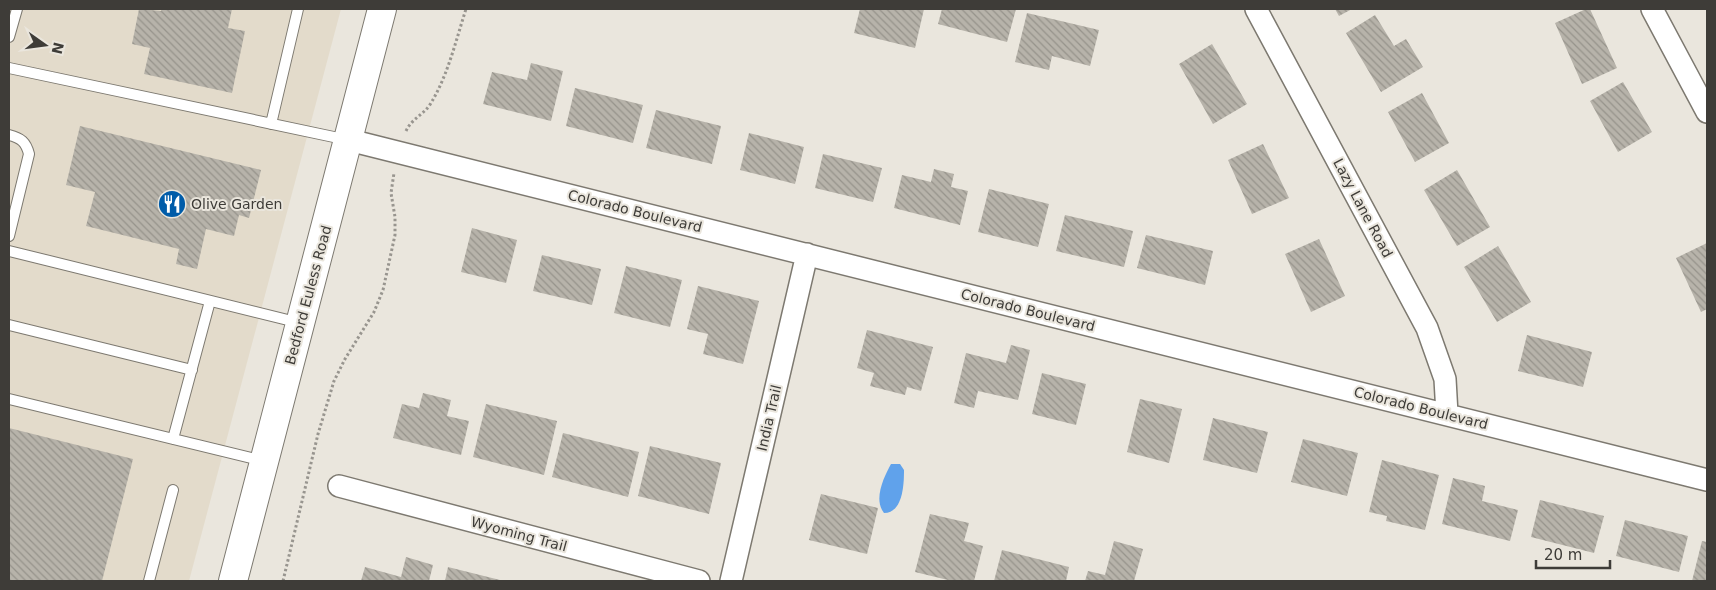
<svg xmlns="http://www.w3.org/2000/svg" width="1716" height="590" font-family="'DejaVu Sans',sans-serif">
	<style>
		.built { fill: #e3dbcb }
		.water { fill: #60a2eb }
		.building { fill: url(#building-back-hatch) }
		.lines { fill: none; stroke-linecap: round; stroke-linejoin: round }
		.service-casing { stroke: #7d7970; stroke-width: 12 }
		.minor-casing { stroke: #7d7970; stroke-width: 24 }
		.secondary-casing { stroke: #7d7970; stroke-width: 30 }
		.path { stroke: #98958f; stroke-width: 3; stroke-dasharray: 2.5 2.5; stroke-linecap: butt }
		.service { stroke: #fff; stroke-width: 10 }
		.minor { stroke: #fff; stroke-width: 21 }
		.secondary { stroke: #fff; stroke-width: 28 }
		.labels { text-anchor: middle; stroke-width: 4; stroke-linejoin: round; paint-order: stroke }
		.poi-label { font-size: 14px; fill: #3e3c38; stroke: #eae6dd; text-anchor: start }
		.street-label { font-size: 14px; fill: #3e3c38; stroke: #eae6dd }
	</style>
	<defs>
		<pattern id="building-back-hatch" width="6" height="6" patternUnits="userSpaceOnUse" patternTransform="scale(1.25)"><rect width="6" height="6" fill="#b7b3aa"/><path d="M-1 5l2 2M0 0l6 6M5-1l2 2" fill="none" stroke="#96938b"/></pattern>
	</defs>
	<rect width="100%" height="100%" fill="#eae6dd"/>
	<!-- built -->
	<path class="built" d="M9,9H341L189,581H9Z"/>
	<!-- water -->
	<path class="water" d="M891,464H900L904,470C904,484 903,513 884,513C873,499 884,477 891,464Z"/>
	<!-- building -->
	<path class="building" d="M139,9L161,11L162,9H232L228,28L245,31L232,93L144,74L150,48L132,44Z
		M860,9H924L915,48L854,33Z
		M942,9H1016L1007,42L938,24Z
		M1335,9H1352L1339,16Z
		M1586,9H1590L1617,68L1582,84L1555,23Z
		M1027,13L1099,30L1090,66L1052,56L1049,70L1015,62Z
		M1375,15L1394,46L1406,39L1423,67L1381,92L1346,33Z
		M1212,44L1247,104L1213,124L1179,64Z
		M531,63L563,71L551,121L483,104L492,72L527,80Z
		M1623,82L1652,132L1618,152L1590,101Z
		M575,88L643,105L633,143L566,126Z
		M1422,93L1449,143L1415,162L1388,112Z
		M656,110L721,126L712,164L646,148Z
		M80,126L261,170L249,218L239,215L234,236L206,229L197,269L176,264L179,249L86,226L95,192L66,185Z
		M749,133L804,147L795,184L740,170Z
		M1263,144L1289,198L1252,214L1228,160Z
		M823,154L882,168L873,202L815,188Z
		M934,169L954,174L951,187L968,191L960,225L894,208L902,175L931,182Z
		M1457,170L1490,227L1457,246L1424,190Z
		M989,189L1049,204L1038,247L978,232Z
		M1065,215L1133,231L1124,267L1056,251Z
		M472,228L517,240L506,283L461,272Z
		M1146,235L1213,251L1205,285L1137,268Z
		M1319,239L1345,296L1311,312L1285,254Z
		M1707,243V309L1701,312L1676,258Z
		M1498,246L1531,302L1497,322L1464,267Z
		M542,255L601,269L592,305L533,291Z
		M626,266L682,280L670,327L614,313Z
		M698,286L759,301L743,364L703,354L708,334L687,329Z
		M867,330L933,347L921,391L907,387L905,395L870,386L874,373L857,368Z
		M1527,335L1592,352L1583,387L1518,371Z
		M1011,345L1030,350L1018,400L978,391L974,408L954,403L966,353L1006,363Z
		M1042,373L1086,384L1076,425L1032,414Z
		M423,393L451,400L447,416L469,421L461,455L393,438L402,404L419,408Z
		M1140,399L1182,409L1169,463L1127,452Z
		M486,404L557,421L544,475L473,457Z
		M1213,418L1268,432L1257,473L1203,460Z
		M9,428L133,459L102,581H9Z
		M563,433L639,452L628,497L552,477Z
		M1303,439L1358,453L1347,496L1291,482Z
		M650,446L721,463L709,514L638,496Z
		M1382,460L1439,475L1425,530L1386,521L1387,516L1369,512Z
		M1453,478L1485,486L1482,501L1518,510L1510,541L1442,524Z
		M821,494L878,508L867,554L809,540Z
		M1540,500L1604,516L1594,553L1531,537Z
		M930,514L969,523L964,541L983,546L974,581H952L915,572Z
		M1625,520L1688,536L1679,572L1616,556Z
		M1114,541L1143,549L1134,581H1085L1088,571L1105,575Z
		M1702,541L1707,542V581H1692Z
		M1002,550L1069,567L1066,581H994Z
		M406,557L433,565L429,581H361L365,567L401,577Z
		M448,567L504,581H445Z"/>
	<g class="lines">
		<defs>
			<path id="service" d="M9,37L17,9
				M9,68L348,140
				M271,124L298,9
				M9,135C21,138 26,142 29,154L9,236
				M9,251L300,323
				M9,325L192,370
				M9,399L264,461
				M173,439L210,301
				M149,581L173,490"/>
			<path id="minor" d="M1256,9L1427,328L1445,379L1447,414
				M1652,9L1707,112
				M349,140L1707,480
				M339,486L699,581
				M731,581L807,254"/>
			<path id="secondary" d="M233,581L382,9"/>
		</defs>
		<!-- service casing -->
		<use href="#service" class="service-casing"/>
		<!-- minor casing -->
		<use href="#minor" class="minor-casing"/>
		<!-- secondary casing -->
		<use href="#secondary" class="secondary-casing"/>
		<!-- path -->
		<path class="path" d="M406,131C412,118 424,115 431,103C448,75 456,40 466,9
			M283,581L318,434L334,381L345,359L374,312L383,290L395,235V217L391,193L394,173"/>
		<!-- service -->
		<use href="#service" class="service"/>
		<!-- minor -->
		<use href="#minor" class="minor"/>
		<!-- secondary -->
		<use href="#secondary" class="secondary"/>
	</g>
	<!-- icons -->
	<defs>
		<symbol id="restaurant-disc" viewBox="-11 -11 22 22"><circle r="9.5" fill="#005ca9" stroke="#eae6dd"/><path d="M-5-6h1v4h1v-4h1v4h1v-4h1v5L-1.5 .5V6h-2V.5L-5-1ZM5-6V6H3V1.5H1.5Q1.5-4 5-6Z" fill="#fff"/></symbol>
	</defs>
	<g fill-rule="evenodd">
		<use href="#restaurant-disc" x="156" y="188" width="32" height="32"/>
	</g>
	<g class="labels">
		<!-- poi labels -->
		<g class="poi-label">
			<text x="191" y="209">Olive Garden</text>
		</g>
		<!-- street labels -->
		<g class="street-label">
			<text transform="translate(1363 208) rotate(62)" y="5">Lazy Lane Road</text>
			<text transform="translate(635 211) rotate(14)" y="5">Colorado Boulevard</text>
			<text transform="translate(308 295) rotate(-75)" y="5">Bedford Euless Road</text>
			<text transform="translate(1028 310) rotate(14)" y="5">Colorado Boulevard</text>
			<text transform="translate(1421 408) rotate(14)" y="5">Colorado Boulevard</text>
			<text transform="translate(769 418) rotate(-77)" y="5">India Trail</text>
			<text transform="translate(519 534) rotate(15)" y="5">Wyoming Trail</text>
		</g>
	</g>
	<!-- border -->
	<rect width="1716" height="590" fill="none" stroke="#3e3c38" stroke-width="20"/>
	<!-- north arrow -->
	<g transform="translate(45 45) rotate(104)" stroke="#eae6dd" stroke-width="4" paint-order="stroke">
	<path d="M0-4L9 19L0 12L-9 19Z" fill="#3e3c38"/>
	<text y="-8" font-size="14" font-weight="bold" text-anchor="middle" fill="#3e3c38">N</text>
	</g>
	<!-- scale -->
	<path d="M1536 560v8h74v-8" fill="none" stroke="#3e3c38" stroke-width="2.5"/>
	<text x="1544" y="560" font-size="15" fill="#3e3c38" stroke="#eae6dd" stroke-width="4" paint-order="stroke">20 m</text>
</svg>
